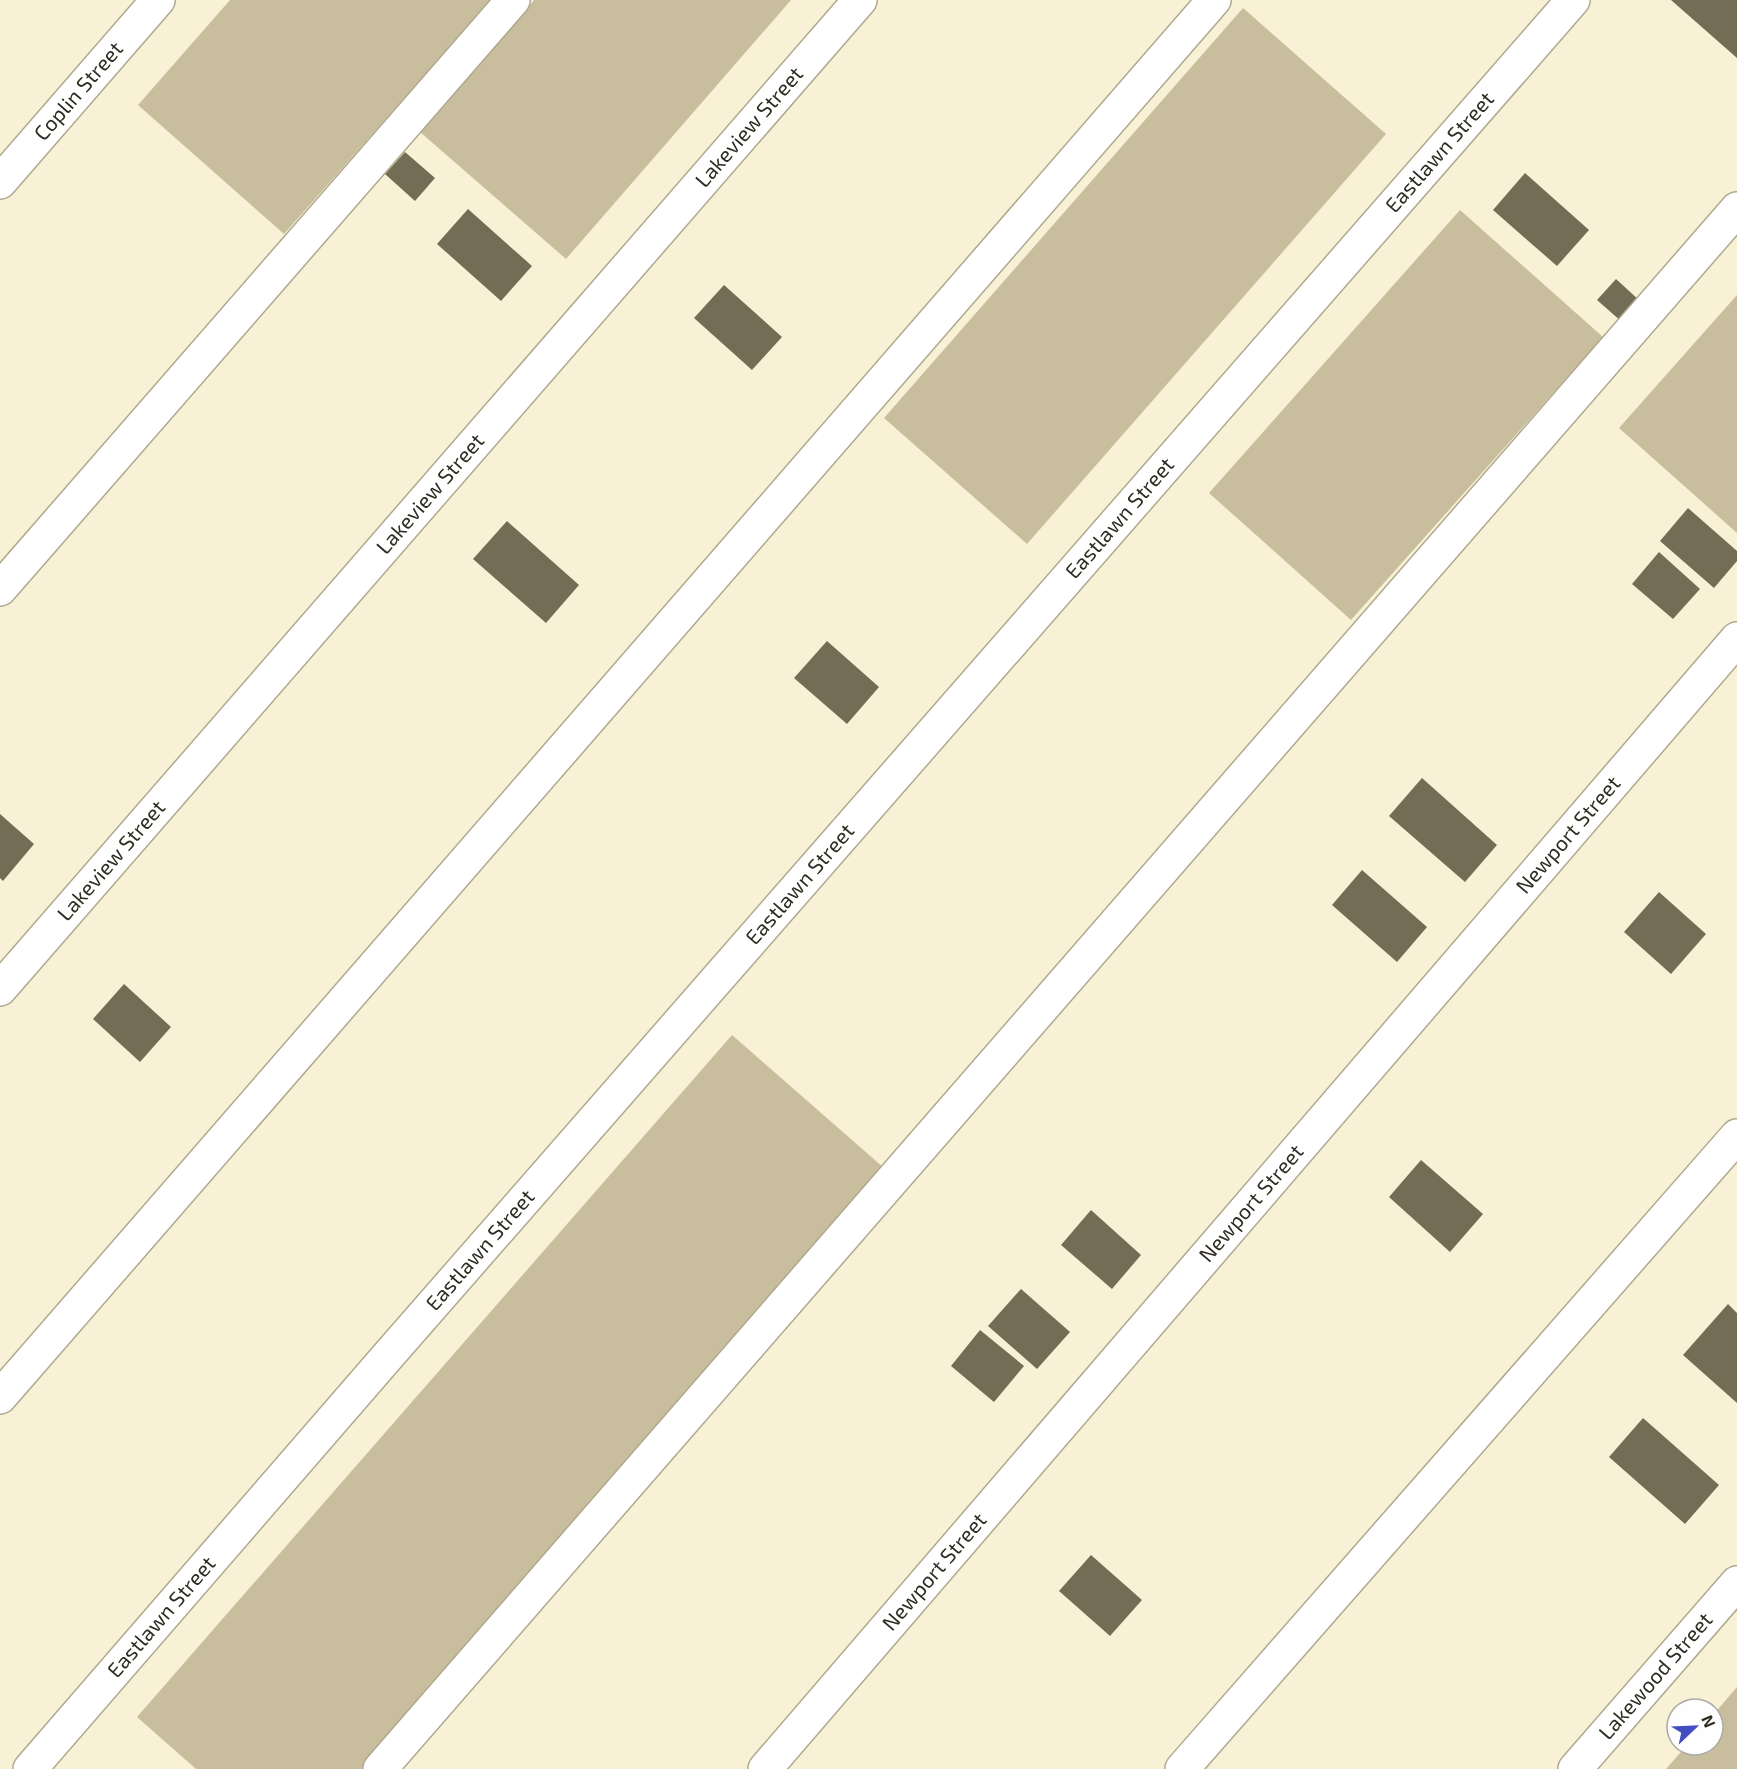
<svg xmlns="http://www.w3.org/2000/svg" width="1737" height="1769" font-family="'Exo 2',sans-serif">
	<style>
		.green { fill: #c8be9d }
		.building { fill: #746d55 }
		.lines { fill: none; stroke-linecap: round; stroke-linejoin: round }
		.minor-casing { stroke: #b0a88f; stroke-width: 36 }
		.minor { stroke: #fff; stroke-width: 33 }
		.labels { text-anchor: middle; stroke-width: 6; stroke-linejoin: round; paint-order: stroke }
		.street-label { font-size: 21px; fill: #2f2c22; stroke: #fefefe }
	</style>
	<rect width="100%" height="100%" fill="#f9f1d6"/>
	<!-- green -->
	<path class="green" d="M230,0H491L284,234L138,105Z
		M534,0H791L566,259L420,132Z
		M1243,8L1386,134L1027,544L884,418Z
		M1460,210L1603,337L1351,620L1209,493Z
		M1737,295V533L1619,428Z
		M732,1035L892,1175L374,1769H196L137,1717Z
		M1737,1687V1769H1666L1687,1745H1713V1715Z"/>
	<!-- building -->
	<path class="building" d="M1671,0H1737V58Z
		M405,152L435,178L415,201L385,174Z
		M1525,173L1589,230L1557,266L1493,210Z
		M468,209L532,266L501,301L437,244Z
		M1616,279L1640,301L1622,322L1597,300Z
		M724,285L782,337L752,370L694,318Z
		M1688,508L1737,551V561L1714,588L1660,541Z
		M507,521L579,585L546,623L473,559Z
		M1659,552L1700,589L1673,619L1632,584Z
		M827,641L879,687L847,724L794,678Z
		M1422,778L1497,845L1465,882L1389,816Z
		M0,814L34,844L3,881L0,878Z
		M1362,870L1427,927L1397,962L1332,905Z
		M1659,892L1706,934L1671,974L1624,932Z
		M124,984L171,1027L140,1062L93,1019Z
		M1421,1160L1483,1214L1450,1252L1389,1197Z
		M1091,1210L1141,1255L1112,1289L1061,1245Z
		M1021,1289L1070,1332L1037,1369L988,1326Z
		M1728,1304L1737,1313V1403L1683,1355Z
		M980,1330L1024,1366L994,1402L951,1366Z
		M1643,1418L1719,1485L1685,1524L1609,1457Z
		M1091,1555L1142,1600L1110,1636L1059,1591Z"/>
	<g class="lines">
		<defs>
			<g id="minor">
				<path id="s1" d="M0,182L158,0"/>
				<path d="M0,589L513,0"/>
				<path id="s2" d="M0,989L860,0"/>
				<path d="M0,1397L1214,0"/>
				<path id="s3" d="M30,1769L387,1357L1573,0"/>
				<path d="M380,1769L1737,209"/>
				<path id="s4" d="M765,1769L1737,639"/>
				<path d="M1182,1769L1737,1136"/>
				<path id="s5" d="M1575,1769L1737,1583"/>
			</g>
		</defs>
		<!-- minor casing -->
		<use href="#minor" class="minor-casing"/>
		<!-- minor -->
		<use href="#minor" class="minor"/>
	</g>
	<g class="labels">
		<!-- street labels -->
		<g class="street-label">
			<text dy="7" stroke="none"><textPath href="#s1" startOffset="120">Coplin Street</textPath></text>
			<text dy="7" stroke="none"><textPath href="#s2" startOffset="1142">Lakeview Street</textPath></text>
			<text dy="7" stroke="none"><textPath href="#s3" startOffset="2145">Eastlawn Street</textPath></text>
			<text dy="7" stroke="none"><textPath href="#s2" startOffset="656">Lakeview Street</textPath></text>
			<text dy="7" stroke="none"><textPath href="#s3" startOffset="1659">Eastlawn Street</textPath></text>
			<text dy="7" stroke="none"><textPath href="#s4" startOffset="1232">Newport Street</textPath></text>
			<text dy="7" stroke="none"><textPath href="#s2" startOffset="170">Lakeview Street</textPath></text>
			<text dy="7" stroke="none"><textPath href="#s3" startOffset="1173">Eastlawn Street</textPath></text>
			<text dy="7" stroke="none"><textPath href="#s4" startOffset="746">Newport Street</textPath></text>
			<text dy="7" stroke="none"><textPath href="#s3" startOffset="687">Eastlawn Street</textPath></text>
			<text dy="7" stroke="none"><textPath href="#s4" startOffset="260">Newport Street</textPath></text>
			<text dy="7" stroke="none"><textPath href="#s3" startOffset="201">Eastlawn Street</textPath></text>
			<text dy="7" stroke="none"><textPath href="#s5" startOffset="123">Lakewood Street</textPath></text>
		</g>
	</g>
	<!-- north arrow -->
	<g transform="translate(1695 1727) rotate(67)"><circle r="28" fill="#fefefe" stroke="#abaaa6" stroke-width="1.5"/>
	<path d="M0-4.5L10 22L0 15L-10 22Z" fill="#444dc2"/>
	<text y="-9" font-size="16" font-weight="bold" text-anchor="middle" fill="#2f2c22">N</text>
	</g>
</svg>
